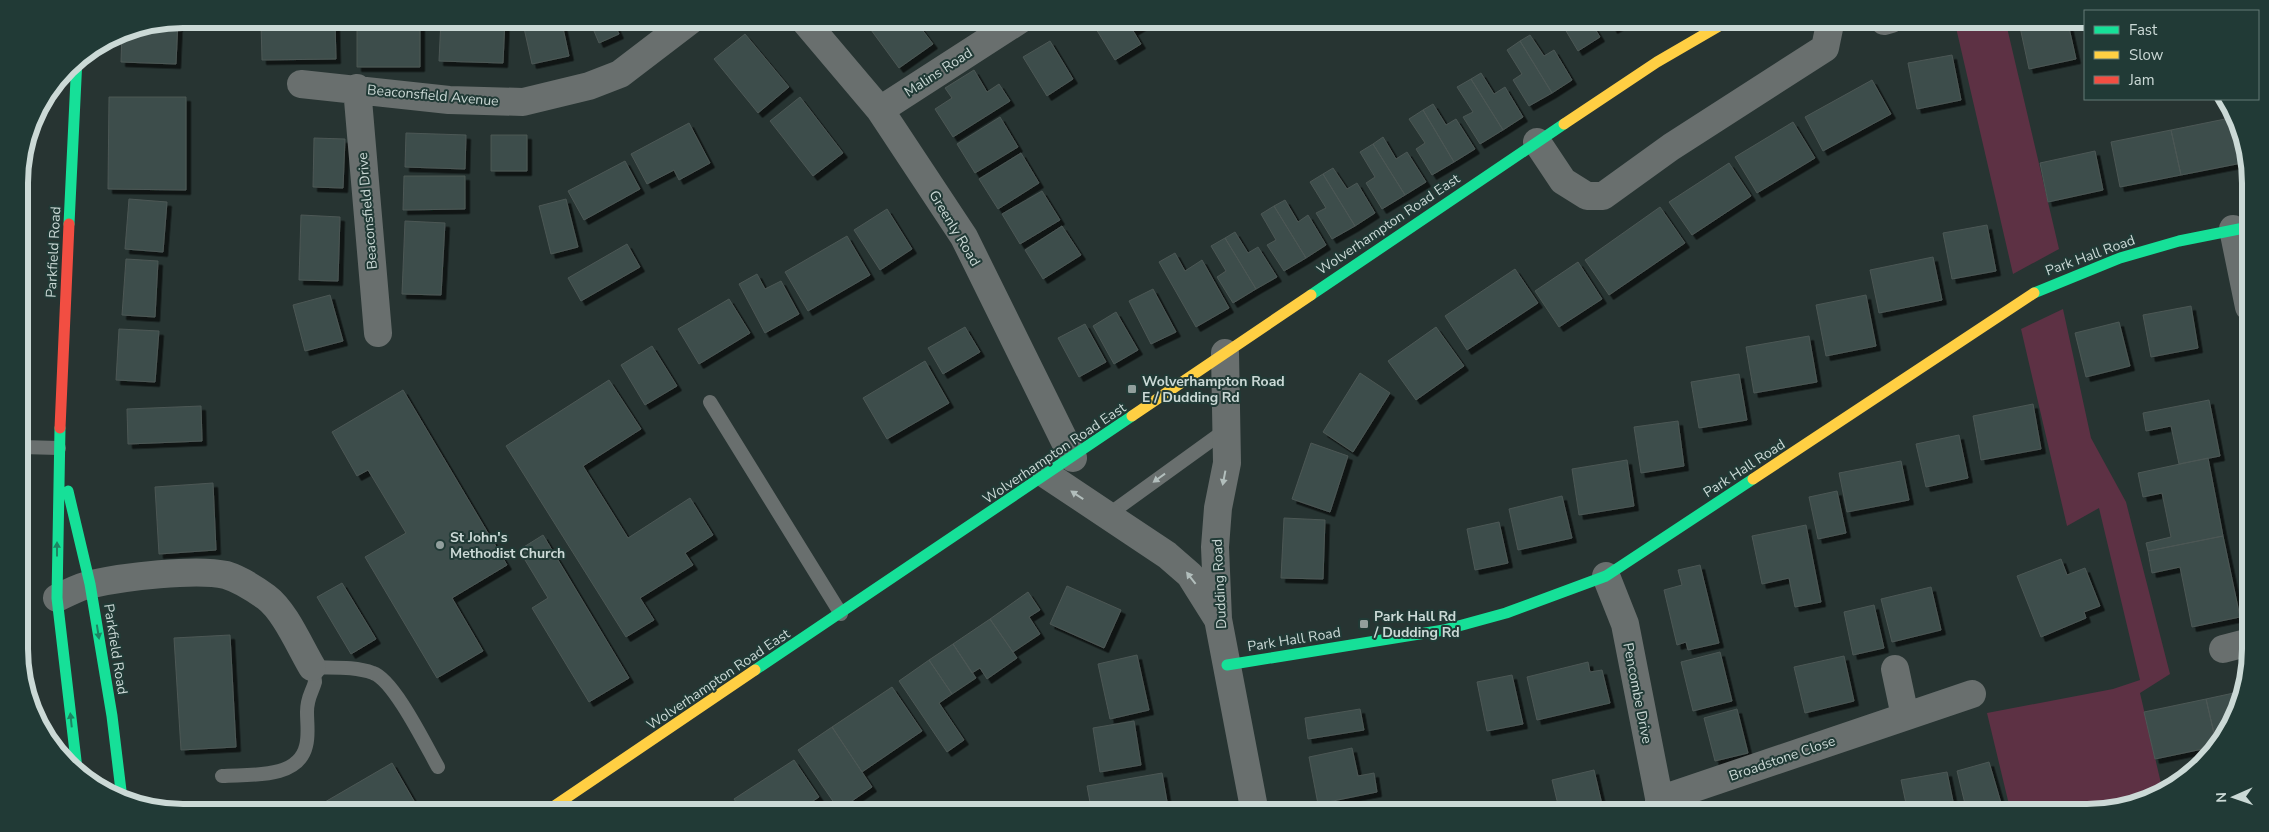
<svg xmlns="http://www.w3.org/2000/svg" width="2269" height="832" font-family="'Nunito Sans',sans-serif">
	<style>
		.green { fill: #5d3144 }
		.building { fill: #3e4e4b; stroke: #4c5755; filter: url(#shadow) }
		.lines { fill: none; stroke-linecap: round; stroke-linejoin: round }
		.lane { stroke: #696f6e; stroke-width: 14 }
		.street { stroke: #696f6e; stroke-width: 28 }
		.fast { stroke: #16e098; stroke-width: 11 }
		.slow { stroke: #ffcf43; stroke-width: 11 }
		.jam { stroke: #f24e42; stroke-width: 11 }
		.oneway { fill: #b2bebc }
		.oneway2 { fill: #1c8562 }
		.poi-dot { fill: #929f9d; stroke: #213a36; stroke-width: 2 }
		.labels { text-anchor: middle; stroke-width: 4; stroke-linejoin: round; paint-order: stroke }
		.street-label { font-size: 14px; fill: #cbd9d6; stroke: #213a36 }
		.poi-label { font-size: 14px; font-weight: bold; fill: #cbd9d6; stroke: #213a36; text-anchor: start }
		.rim { fill: none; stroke: #cbd9d6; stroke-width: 6 }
	</style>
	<defs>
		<filter id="shadow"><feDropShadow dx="4.5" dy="4.5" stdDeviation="0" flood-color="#0009"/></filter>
	</defs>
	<rect width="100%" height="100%" fill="#273432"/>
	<!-- green -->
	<path class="green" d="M1954,19H2005L2059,249L2013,274Z
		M2063,309L2091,438L2126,502L2170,674L2140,693L2163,792L2139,804L2097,813H2011L1987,713L2113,689L2140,680L2099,508L2067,526L2021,329Z"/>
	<!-- building -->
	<path class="building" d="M441,19H505L503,63L439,61Z
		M522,19H561L569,56L532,64Z
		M589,19H612L619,34L599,43Z
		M863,19H914L933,44L899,68Z
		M1090,19H1126L1141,44L1115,60Z
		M1126,19H1153L1133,31Z
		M1559,19H1589L1600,37L1578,51Z
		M1608,19H1631L1613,29Z
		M2057,19H2067L2076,59L2029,69L2020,27Z
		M178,20L176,64L121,62L122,31Z
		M335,23L336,59L262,60L261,24Z
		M357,24H420V67H357Z
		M745,34L789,87L758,113L714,59Z
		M1530,35L1544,56L1554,50L1572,80L1552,93L1520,41Z
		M1050,41L1073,79L1047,96L1023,57Z
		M1520,41L1552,93L1529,106L1513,80L1522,74L1507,50Z
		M1952,55L1961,100L1917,109L1908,63Z
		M974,70L987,92L999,84L1010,101L953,137L935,109L952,98L945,88Z
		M1481,73L1494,94L1505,87L1523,117L1503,130L1471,79Z
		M1471,79L1503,130L1480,144L1463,117L1473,112L1457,87Z
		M1872,80L1891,114L1823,151L1805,117Z
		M109,97H186V190L108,189Z
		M800,97L843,153L813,176L770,121Z
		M1433,104L1446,125L1456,119L1475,149L1454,162L1423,110Z
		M1423,110L1454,162L1432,175L1416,149L1425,143L1409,119Z
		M1000,117L1018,147L975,173L957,144Z
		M2235,117L2247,162L2181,175L2171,130Z
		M1793,122L1815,158L1757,193L1735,157Z
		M689,123L710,163L679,180L674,170L647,184L631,154Z
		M2171,130L2181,175L2120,187L2111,142Z
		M406,133L466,135L465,169L405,167Z
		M491,135H527V171H491Z
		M1383,137L1396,159L1407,152L1426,182L1405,195L1373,144Z
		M314,138L345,139L343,188L313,187Z
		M1373,144L1405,195L1382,209L1366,183L1375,177L1360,152Z
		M2095,151L2103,190L2048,202L2040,163Z
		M1021,153L1039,183L998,209L979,179Z
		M625,161L640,189L584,220L568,191Z
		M1729,163L1751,196L1692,235L1669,202Z
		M1333,168L1347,189L1357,183L1375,213L1355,226L1323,174Z
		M1323,174L1355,226L1332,239L1316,213L1326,208L1310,182Z
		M404,176H465V209L403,210Z
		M1042,191L1060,220L1020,244L1002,214Z
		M129,199L167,202L163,252L125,249Z
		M566,199L578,247L551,254L539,206Z
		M1285,200L1298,222L1308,215L1326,245L1306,258L1274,206Z
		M1274,206L1306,258L1284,271L1267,245L1276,240L1261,214Z
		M1660,207L1685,243L1609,295L1585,260Z
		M887,209L912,249L880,270L854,230Z
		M301,215L340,217L338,281L299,280Z
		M405,221L445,223L441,295L402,294Z
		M1987,225L1996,271L1952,279L1943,233Z
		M1062,226L1081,255L1043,279L1025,250Z
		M1235,232L1248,253L1258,247L1277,277L1256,289L1225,238Z
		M847,236L870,275L808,311L785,272Z
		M1225,238L1256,289L1233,303L1217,277L1226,271L1211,246Z
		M627,244L640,267L581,301L568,278Z
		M1175,253L1185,271L1202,260L1229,308L1196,327L1159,262Z
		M1933,257L1942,300L1879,313L1870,270Z
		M126,259L158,261L155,317L122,315Z
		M1578,262L1602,299L1559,327L1535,291Z
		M1515,269L1538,303L1467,350L1445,316Z
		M757,274L765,289L781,281L799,314L765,333L739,284Z
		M1153,289L1176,332L1151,344L1129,301Z
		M330,295L343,341L305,351L293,305Z
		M1866,295L1876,346L1826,356L1816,305Z
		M729,299L750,333L699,364L678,329Z
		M2191,306L2198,348L2151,357L2143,315Z
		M1116,312L1138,350L1114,364L1093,326Z
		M2119,322L2130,366L2086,377L2075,333Z
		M1085,324L1106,362L1079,377L1058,338Z
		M965,327L980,352L943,374L928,348Z
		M1436,327L1464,366L1416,400L1388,361Z
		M119,329L159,331L155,382L116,380Z
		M1809,336L1817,382L1754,393L1746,347Z
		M652,346L677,386L645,405L621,365Z
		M925,361L949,403L887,439L863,398Z
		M1360,373L1390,393L1353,452L1323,432Z
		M1739,374L1747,420L1699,428L1691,382Z
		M609,380L641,429L583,466L628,538L690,498L713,535L685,553L693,565L640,598L654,620L626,637L506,446Z
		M403,390L507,565L452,598L483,651L437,678L365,557L406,533L368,470L357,476L332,432Z
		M2209,400L2220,456L2179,464L2171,426L2146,431L2143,413Z
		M2033,404L2041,449L1981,460L1973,416Z
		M201,406L202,441L128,444L127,409Z
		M1678,421L1684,466L1641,473L1634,427Z
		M1959,435L1968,478L1926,487L1916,444Z
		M1311,443L1348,456L1330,512L1292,499Z
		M2208,458L2223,536L2148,551L2146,543L2171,537L2162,493L2143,497L2138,473Z
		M1627,460L1634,506L1579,515L1572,469Z
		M1901,461L1909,500L1847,512L1839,473Z
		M213,483L216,550L159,554L155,487Z
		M1837,491L1846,533L1818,539L1809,497Z
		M1562,496L1572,538L1518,550L1509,509Z
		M1284,518L1325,520L1323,579L1281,578Z
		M1499,522L1508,563L1475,570L1467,529Z
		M1806,525L1821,602L1795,607L1789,578L1762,584L1752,536Z
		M543,535L629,678L589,702L532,608L548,598L519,550Z
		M2223,536L2240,617L2192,627L2180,567L2152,573L2148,551Z
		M2061,559L2067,575L2085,568L2100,606L2084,612L2086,618L2041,637L2017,576Z
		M1700,565L1719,643L1688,650L1686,642L1677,645L1664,590L1682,585L1678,570Z
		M342,583L376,639L351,654L317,597Z
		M1067,586L1121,610L1104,648L1050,624Z
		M1931,587L1941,630L1892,642L1881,599Z
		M1028,592L1040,610L1029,617L1040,634L1013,652L990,619Z
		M1874,605L1884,648L1853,655L1844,612Z
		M990,619L1017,658L987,679L980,668L972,673L953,644Z
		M230,635L236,747L181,750L174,638Z
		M953,644L976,678L952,694L929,660Z
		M1720,652L1732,701L1693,711L1681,662Z
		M1137,655L1149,710L1110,719L1098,664Z
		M1844,656L1854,701L1805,713L1794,667Z
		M929,660L952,694L939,703L964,740L947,752L899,681Z
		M1588,662L1590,672L1602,670L1610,703L1537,720L1527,677Z
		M1512,675L1523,724L1487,731L1477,682Z
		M892,687L922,731L862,772L832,727Z
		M2243,691L2242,702L2222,741L2217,746L2206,699Z
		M2206,699L2217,746L2155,759L2144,712Z
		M1360,709L1364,730L1308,739L1305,718Z
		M1737,709L1748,753L1715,761L1704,718Z
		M1134,721L1141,765L1100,772L1093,728Z
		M832,727L872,787L839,810L798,750Z
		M1352,748L1358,776L1374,773L1377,792L1318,804L1309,757Z
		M794,760L819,797L795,813H743L734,799Z
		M1989,762L2001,803L1967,812L1957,771Z
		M392,763L421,813H306Z
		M1594,770L1604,813H1560L1552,780Z
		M1947,772L1955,811L1908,813L1901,780Z
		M1162,773L1169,813H1092L1087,786Z
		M717,803L723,813H699Z
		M1363,806L1364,813H1321Z"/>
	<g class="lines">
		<!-- lane -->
		<path class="lane" d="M710,402L841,614
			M21,447L59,448
			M1108,515L1227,429
			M222,776C248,774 298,780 306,746C309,735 307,724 307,712C307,697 312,693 315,682C315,678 313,672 312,667C332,668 354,666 373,673C394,680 426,746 438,767"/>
		<!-- street -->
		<path class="street" d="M803,19L880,110L964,237L1073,458
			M1884,21L1891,19
			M301,84L449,100L523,102L589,86L620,74L692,19
			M357,88L378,333
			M880,110L1021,19
			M1537,142L1563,181L1587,196H1603L1671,147L1825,48L1831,19
			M2233,229L2249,307
			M1225,353L1227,463L1218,508L1215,547L1218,619L1255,813
			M1047,475L1167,555L1190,575L1217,618
			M1606,576L1625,624L1662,813
			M57,598C68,593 80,586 92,584C123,577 196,568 226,575C239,579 255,589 266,597C285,611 300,647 312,667
			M2223,649L2250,642
			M1895,669L1905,716
			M1659,800L1972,694"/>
		<!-- fast -->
		<path class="fast" d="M69,224L77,58
			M2034,293L2120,258L2179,241L2249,227
			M1311,295L1564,124
			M60,428L57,598L77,769
			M68,491L90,584L112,716L122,799
			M1227,665L1444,630L1506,613L1606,576L1753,479
			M755,670L1132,416"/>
		<!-- slow -->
		<path class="slow" d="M1564,124L1657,62L1731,19
			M1132,416L1311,295
			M1753,479L2034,293
			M544,813L755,670"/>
		<!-- jam -->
		<path class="jam" d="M60,428L69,224"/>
	</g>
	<!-- one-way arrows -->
	<defs><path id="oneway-solid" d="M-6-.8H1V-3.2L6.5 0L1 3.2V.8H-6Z" transform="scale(1.25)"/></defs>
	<g class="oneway">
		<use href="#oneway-solid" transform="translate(1159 478) rotate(144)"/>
		<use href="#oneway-solid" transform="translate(1224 478) rotate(101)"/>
		<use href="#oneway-solid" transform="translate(1077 495) rotate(-147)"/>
		<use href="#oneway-solid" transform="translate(1191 578) rotate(-128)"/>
	</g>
	<g class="oneway2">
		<use href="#oneway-solid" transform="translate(57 549) rotate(-90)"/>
		<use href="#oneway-solid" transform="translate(98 632) rotate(81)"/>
		<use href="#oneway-solid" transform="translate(71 720) rotate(-96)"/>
	</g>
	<!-- markers -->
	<g class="poi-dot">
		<rect x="1127" y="384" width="10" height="10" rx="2.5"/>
		<circle cx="440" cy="545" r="5"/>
		<rect x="1359" y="619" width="10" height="10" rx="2.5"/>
	</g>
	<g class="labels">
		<!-- street labels -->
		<g class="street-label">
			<text transform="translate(938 72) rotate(-33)" y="5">Malins Road</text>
			<text transform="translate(433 95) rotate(5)" y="5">Beaconsfield Avenue</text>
			<text transform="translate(367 211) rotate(-95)" y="5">Beaconsfield Drive</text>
			<text transform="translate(1388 224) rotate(-34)" y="5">Wolverhampton Road East</text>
			<text transform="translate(955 228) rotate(59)" y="5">Greenly Road</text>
			<text transform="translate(53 252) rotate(-87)" y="5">Parkfield Road</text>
			<text transform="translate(2090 255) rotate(-20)" y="5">Park Hall Road</text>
			<text transform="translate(1054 453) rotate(-34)" y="5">Wolverhampton Road East</text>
			<text transform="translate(1744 468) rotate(-33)" y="5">Park Hall Road</text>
			<text transform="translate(1219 584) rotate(-93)" y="5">Dudding Road</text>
			<text transform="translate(1294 639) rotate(-9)" y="5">Park Hall Road</text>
			<text transform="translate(116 649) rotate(81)" y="5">Parkfield Road</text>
			<text transform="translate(718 679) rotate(-34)" y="5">Wolverhampton Road East</text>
			<text transform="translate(1638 693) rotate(79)" y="5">Pencombe Drive</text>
			<text transform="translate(1782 758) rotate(-19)" y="5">Broadstone Close</text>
		</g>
		<!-- poi labels -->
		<g class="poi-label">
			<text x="1142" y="386">Wolverhampton Road<tspan x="1142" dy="16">E / Dudding Rd</tspan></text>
			<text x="450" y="542">St John's<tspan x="450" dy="16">Methodist Church</tspan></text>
			<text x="1374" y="621">Park Hall Rd<tspan x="1374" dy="16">/ Dudding Rd</tspan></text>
		</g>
	</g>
	<!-- crop -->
	<path d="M0 0H2269V832H0ZM183 28H2087A155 155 0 0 1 2242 183V649A155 155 0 0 1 2087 804H183A155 155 0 0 1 28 649V183A155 155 0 0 1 183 28Z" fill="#213a36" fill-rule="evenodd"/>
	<path class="rim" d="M183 28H2087A155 155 0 0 1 2242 183V649A155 155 0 0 1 2087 804H183A155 155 0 0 1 28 649V183A155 155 0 0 1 183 28Z"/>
	<!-- legend -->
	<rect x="2084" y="10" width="175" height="90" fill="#213a36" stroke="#657a76"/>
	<rect x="2094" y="26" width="25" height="8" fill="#16e098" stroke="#657a76"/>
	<text x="2129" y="35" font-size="15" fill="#cbd9d6">Fast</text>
	<rect x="2094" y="51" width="25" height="8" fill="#ffcf43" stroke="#657a76"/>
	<text x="2129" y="60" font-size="15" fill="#cbd9d6">Slow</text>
	<rect x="2094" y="76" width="25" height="8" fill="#f24e42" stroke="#657a76"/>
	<text x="2129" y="85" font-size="15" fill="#cbd9d6">Jam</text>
	<!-- north arrow -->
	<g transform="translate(2234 797) rotate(268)" stroke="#213a36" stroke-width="4" paint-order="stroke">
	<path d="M0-4L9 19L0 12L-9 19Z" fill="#cbd9d6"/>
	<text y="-8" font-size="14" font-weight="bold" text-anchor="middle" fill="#cbd9d6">N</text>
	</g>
</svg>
